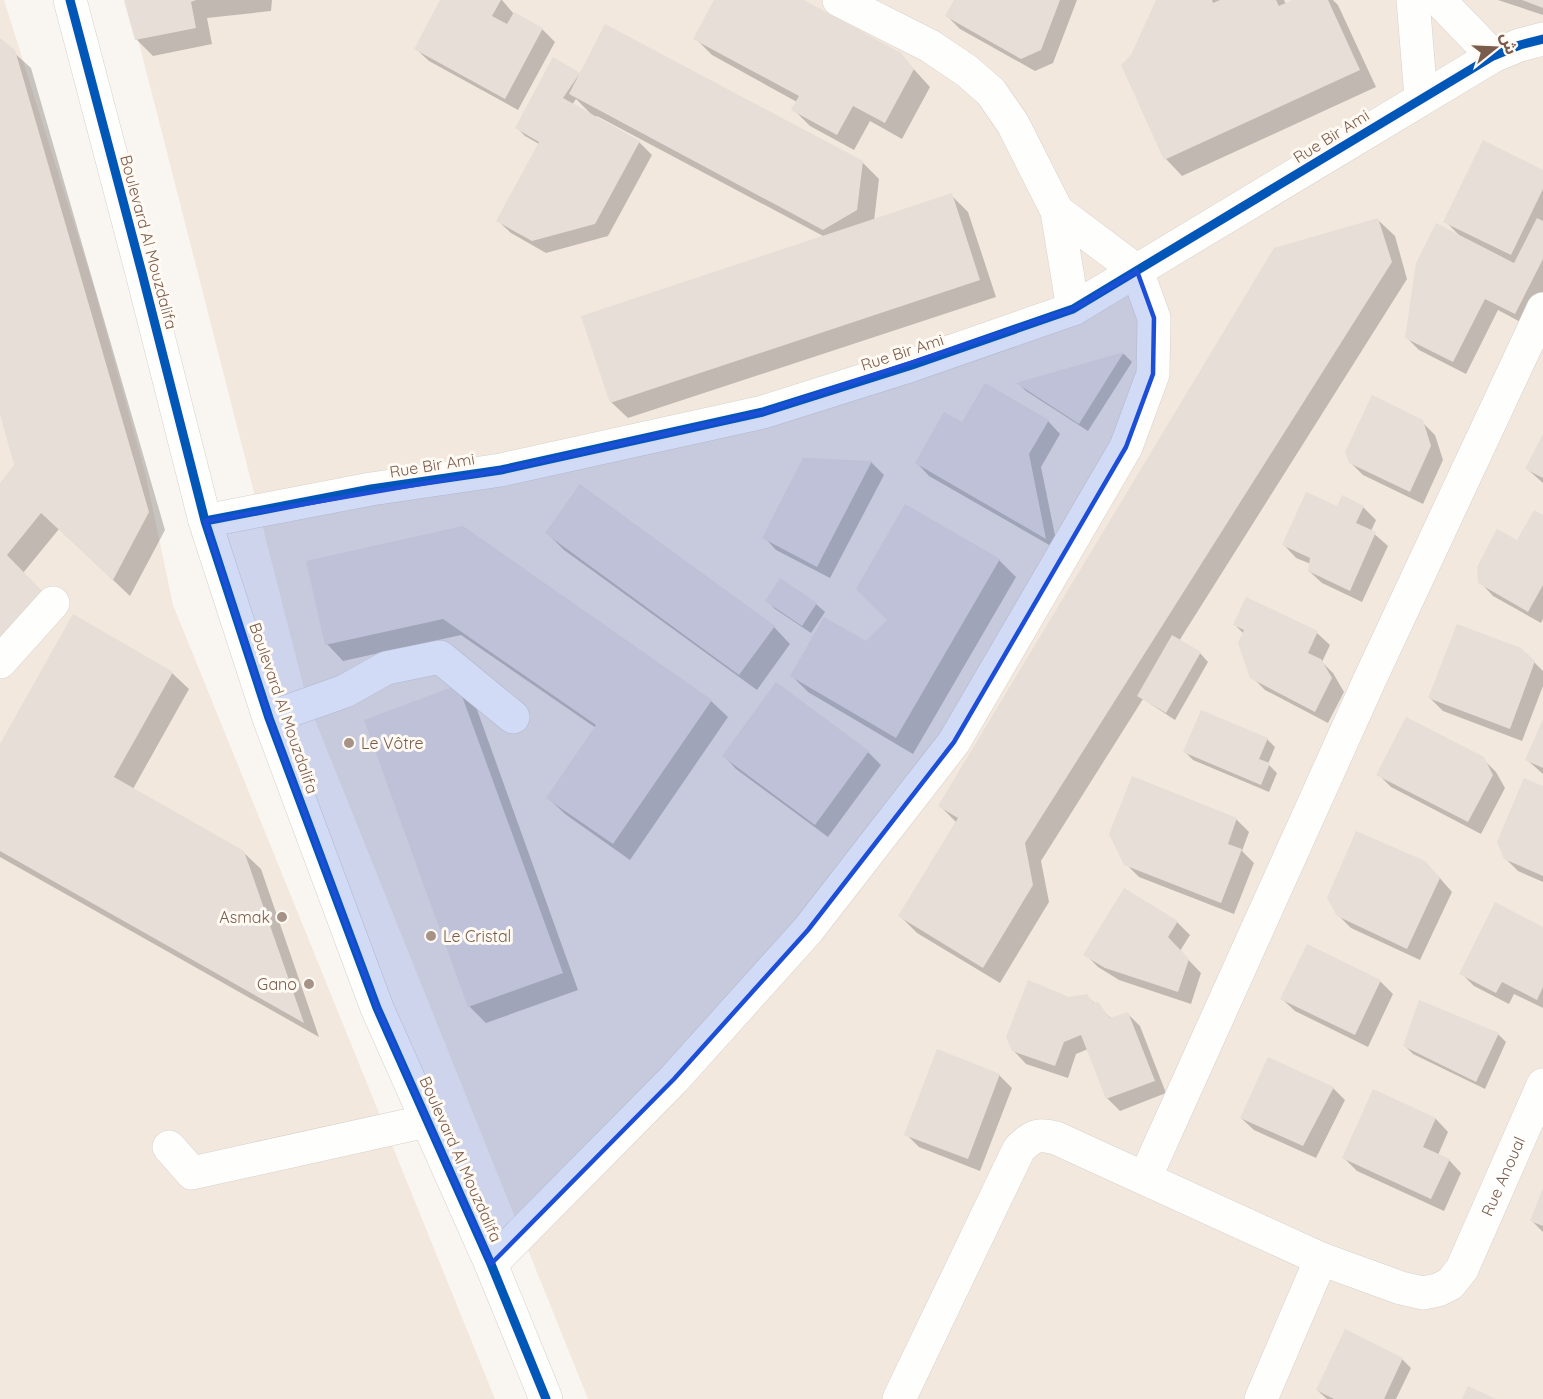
<svg xmlns="http://www.w3.org/2000/svg" width="1543" height="1399" font-family="Quicksand,'Noto Sans Arabic',sans-serif">
	<style>
		.residential { fill: #f2e8de }
		.shadow { fill: #0003; fill-rule: evenodd }
		.building { fill: #e6ded7 }
		.lines { fill: none; stroke-linecap: round; stroke-linejoin: round }
		.minor-casing { stroke: #d7d1cb; stroke-width: 34 }
		.minor { stroke: #fefefd; stroke-width: 33 }
		.cycleway-casing { stroke: #fffaf3; stroke-width: 13 }
		.cycleway { stroke: #0057b8; stroke-width: 9 }
		.marked { fill: #1d4ed8; fill-opacity: 0.2; stroke: #1d4ed8; stroke-width: 4.5; stroke-linejoin: round }
		.poi-dot { fill: #a69286; stroke: #fffaf3; stroke-width: 2 }
		.labels { text-anchor: middle; stroke-width: 6; stroke-linejoin: round; paint-order: stroke }
		.street-label { font-size: 16px; fill: #7a5c4d; stroke: #fffaf3 }
		.poi-label { font-size: 16px; fill: #7a5c4d; stroke: #fffaf3; text-anchor: start }
	</style>
	<rect width="100%" height="100%" fill="#f9f5f0"/>
	<!-- residential -->
	<path class="residential" d="M0,0H4L93,284L145,472L173,605L495,1399H0Z
		M128,0H1543V1399H588L307,700Z"/>
	<!-- shadow -->
	<path class="shadow" d="M126,0H272L271,11L207,18L212,44L153,56L136,39Z
		M442,0H502L513,13L542,29L555,42L518,110L429,61L416,49Z
		M716,0H801L900,54L930,87L902,139L870,121L854,150L810,126L793,109L797,102L712,55L695,38Z
		M955,0H1077L1053,63L1035,71L960,29L947,16Z
		M1158,0H1220L1221,2L1224,0H1284L1286,4L1296,0H1333L1338,5L1376,87L1182,176L1166,159L1133,56Z
		M1498,0H1543V15Z
		M0,40L31,68L165,530L130,596L59,529L23,573L63,614L0,678V485L16,465L0,409Z
		M579,74L862,162L879,179L874,221L951,195L968,212L996,297L628,418L611,402L825,237L597,116L595,118L639,142L652,155L608,236L546,253L511,233L498,221L539,144L525,136L517,128ZM576,99L592,115L572,105Z
		M1543,171V296L1528,326L1498,310L1466,374L1419,350L1406,337L1459,235L1445,221Z
		M1378,220L1395,236L1407,279L1179,641L1200,653L1208,662L1175,720L1143,699L1041,861L1049,902L1000,983L917,933L900,916L956,822L940,806Z
		M1124,354L1132,362L1088,431L1026,391L1019,384Z
		M1048,421L1060,434L1041,467L1058,550L929,476L917,463L963,425Z
		M1422,422L1435,435L1443,460L1423,504L1363,475L1350,462Z
		M1543,437V483L1527,469Z
		M804,460L871,462L884,475L830,578L776,550L764,537Z
		M1342,497L1363,507L1376,520L1371,531L1388,546L1362,602L1322,583L1309,571L1311,564L1296,558L1284,545L1338,508Z
		M1543,517V619L1541,623L1493,596L1480,582Z
		M547,533L774,627L790,644L757,690L564,550Z
		M999,560L1016,577L913,754L808,692L792,676L866,643Z
		M308,562L711,701L728,717L630,860L565,814L548,798L596,728L461,635L343,661L327,644Z
		M1246,599L1317,633L1330,645L1322,662L1333,673L1344,692L1328,723L1265,690L1252,677L1244,634L1235,625Z
		M767,601L816,604L825,612L811,633L775,609Z
		M1521,649L1543,671V686L1522,741L1443,711L1430,698Z
		M172,673L189,689L133,789L243,852L261,869L319,1037L0,857V747Z
		M776,684L868,752L881,765L828,837L736,769L724,756Z
		M458,687L475,704L578,990L486,1023L470,1007L366,720Z
		M1543,723V774L1526,759Z
		M1267,739L1275,747L1268,764L1277,773L1269,792L1193,760L1185,752Z
		M1483,759L1496,772L1505,788L1481,834L1391,787L1378,774Z
		M1133,778L1237,820L1249,832L1242,851L1254,863L1234,914L1139,877L1126,864Z
		M1543,787V882L1518,871L1505,858Z
		M1438,876L1452,892L1420,960L1351,928L1338,915Z
		M1124,890L1177,922L1190,935L1180,951L1201,973L1191,1004L1119,980L1098,967L1085,954Z
		M1543,928V1008L1514,994L1509,1004L1474,986L1461,973Z
		M1308,946L1381,982L1393,994L1368,1047L1295,1011L1282,999Z
		M1086,995L1112,1019L1127,1013L1140,1026L1166,1093L1120,1111L1107,1098L1088,1049L1076,1054L1068,1078L1026,1064L1013,1050L1069,999Z
		M1498,1034L1506,1042L1485,1089L1413,1054L1404,1045Z
		M999,1075L1012,1088L980,1171L919,1147L906,1134Z
		M1333,1088L1345,1100L1316,1158L1254,1130L1241,1118Z
		M1374,1091L1436,1119L1448,1132L1438,1155L1449,1160L1461,1173L1444,1211L1357,1171L1344,1158Z
		M1543,1192V1232L1532,1221Z
		M1402,1359L1411,1368L1396,1399H1327L1317,1390Z"/>
	<!-- building -->
	<path class="building" d="M124,0H196L191,2L196,28L135,40Z
		M440,0H501L492,16L507,24L514,12L543,28L505,99L414,49Z
		M714,0H804L901,53L914,69L885,123L853,106L837,135L791,110L799,96L693,39Z
		M954,0H1060L1041,50L1021,59L945,16Z
		M1156,0H1212L1213,3L1220,0H1276L1279,6L1292,0H1328L1360,70L1164,160L1121,65L1131,55Z
		M1522,0H1543V8Z
		M605,24L863,161L857,210L823,230L569,94Z
		M0,38L15,50L149,512L113,580L41,513L7,555L47,596L0,644V483L14,465L0,414Z
		M553,57L580,73L563,98L640,141L595,224L532,241L496,221L539,142L515,128Z
		M1483,140L1543,170V189L1511,255L1443,222Z
		M952,193L980,280L610,403L581,316Z
		M1378,218L1392,262L1025,843L1033,885L983,968L898,916L958,818L938,806L1274,248Z
		M1537,218L1543,221V259L1515,314L1485,299L1453,362L1405,338L1416,263L1436,223L1514,263Z
		M1124,352L1079,424L1016,383Z
		M985,383L1049,420L1029,454L1046,539L915,463L944,412L962,422Z
		M1372,395L1423,420L1431,446L1410,492L1349,463L1345,452Z
		M1543,434V478L1525,469Z
		M803,458L872,461L817,567L762,538Z
		M580,484L775,626L739,675L545,533Z
		M1306,492L1337,506L1342,495L1364,506L1356,523L1376,532L1350,591L1308,571L1310,558L1282,545Z
		M905,504L1000,559L896,738L790,676L824,617L866,641L887,620L856,589Z
		M1534,510L1543,515V585L1528,612L1478,583L1477,567L1497,529L1517,540Z
		M463,526L712,700L613,844L546,798L596,725L443,619L325,645L306,561Z
		M780,578L817,603L802,626L765,601Z
		M1246,597L1318,631L1308,653L1321,659L1332,678L1315,712L1250,678L1238,643L1244,630L1233,625Z
		M73,614L173,672L114,777L244,851L304,1023L0,851V744Z
		M1457,624L1521,648L1535,661L1510,729L1428,698Z
		M1172,635L1201,652L1166,713L1137,696Z
		M776,682L869,751L815,825L722,756Z
		M458,685L563,973L468,1007L364,720Z
		M1201,710L1268,738L1259,759L1270,763L1261,785L1183,752Z
		M1406,717L1484,757L1493,775L1468,822L1376,775Z
		M1543,719V768L1525,760Z
		M1132,776L1237,818L1228,844L1242,849L1221,903L1124,865L1109,834Z
		M1524,778L1543,786V876L1504,859L1497,842Z
		M1356,831L1425,861L1440,878L1407,949L1337,916L1327,898Z
		M1124,888L1178,921L1168,937L1189,959L1178,992L1105,968L1083,955Z
		M1495,902L1543,927V987L1537,1000L1502,982L1496,993L1459,974Z
		M1307,944L1381,980L1355,1035L1280,999Z
		M1028,980L1069,997L1087,994L1094,1003L1098,1002L1110,1018L1128,1012L1155,1081L1106,1099L1081,1035L1064,1042L1055,1066L1012,1051L1006,1037Z
		M1419,1000L1499,1033L1476,1082L1403,1046Z
		M937,1049L1000,1074L968,1159L904,1135Z
		M1268,1057L1334,1087L1303,1146L1240,1118Z
		M1373,1089L1436,1118L1423,1147L1450,1159L1431,1199L1342,1158Z
		M1543,1188V1226L1530,1221Z
		M1345,1329L1403,1358L1384,1399H1334L1316,1390Z
		M1468,1386L1496,1399H1462Z"/>
	<g class="lines">
		<defs>
			<g id="minor">
				<path d="M70,0L142,273L205,521L269,718L377,1008L491,1264L546,1399"/>
				<path d="M839,0L930,46L967,71L991,92L1013,124L1057,211L1073,309"/>
				<path d="M1413,0L1421,97"/>
				<path d="M1439,0L1493,56"/>
				<path d="M205,521L371,489L501,470L763,412L912,365L1073,309L1493,56L1520,45L1543,39"/>
				<path d="M0,662L53,603"/>
				<path d="M269,718L345,691L386,668L440,657L513,717"/>
				<path d="M169,1147L192,1173L427,1121"/>
				<path d="M1145,1178L1370,679L1543,309"/>
				<path d="M491,1264L674,1079L808,930L954,742L1126,447L1153,374L1154,318L1137,271L1057,211"/>
				<path id="s1" d="M899,1399L1019,1149C1033,1136 1037,1133 1056,1138L1321,1259L1401,1288L1423,1293L1438,1290L1450,1284L1462,1269L1543,1085"/>
				<path d="M1261,1399L1321,1259"/>
			</g>
		</defs>
		<!-- minor casing -->
		<use href="#minor" class="minor-casing"/>
		<!-- minor -->
		<use href="#minor" class="minor"/>
		<defs>
			<path id="cycleway" d="M70,0L142,273L205,521L269,718L377,1008L491,1264L546,1399
				M205,521L371,489L501,470L763,412L912,365L1073,309L1493,56L1520,45L1543,39"/>
		</defs>
		<!-- cycleway casing -->
		<use href="#cycleway" class="cycleway-casing"/>
		<!-- cycleway -->
		<use href="#cycleway" class="cycleway"/>
	</g>
	<!-- marked area -->
	<path class="marked" d="M1137,271L1154,318L1153,374L1126,447L954,742L808,930L674,1079L491,1264L377,1008L269,718L205,521L501,470L763,412L1073,309Z"/>
	<!-- markers -->
	<g class="poi-dot">
		<circle cx="349" cy="743" r="6"/>
		<circle cx="282" cy="917" r="6"/>
		<circle cx="431" cy="936" r="6"/>
		<circle cx="309" cy="984" r="6"/>
	</g>
	<g class="labels">
		<!-- street labels -->
		<g class="street-label">
			<text transform="translate(1331 136) rotate(-32)" y="6">Rue Bir Ami</text>
			<text transform="translate(149 242) rotate(75)" y="6">Boulevard Al Mouzdalifa</text>
			<text transform="translate(902 352) rotate(-18)" y="6">Rue Bir Ami</text>
			<text transform="translate(432 465) rotate(-9)" y="6">Rue Bir Ami</text>
			<text transform="translate(284 708) rotate(71)" y="6">Boulevard Al Mouzdalifa</text>
			<text transform="translate(461 1159) rotate(66)" y="6">Boulevard Al Mouzdalifa</text>
			<text dy="6" stroke="none"><textPath href="#s1" startOffset="867">Rue Anoual</textPath></text>
		</g>
		<!-- poi labels -->
		<g class="poi-label">
			<text x="361" y="749">Le Vôtre</text>
			<text x="270" y="923" text-anchor="end">Asmak</text>
			<text x="443" y="942">Le Cristal</text>
			<text x="297" y="990" text-anchor="end">Gano</text>
		</g>
	</g>
	<!-- north arrow -->
	<g transform="translate(1495 48) rotate(72)" stroke="#fffaf3" stroke-width="4.5" paint-order="stroke">
	<path d="M0-4.5L10 22L0 15L-10 22Z" fill="#7a5c4d"/>
	<text y="-9" font-size="16" font-weight="bold" text-anchor="middle" fill="#7a5c4d">ش</text>
	</g>
</svg>
